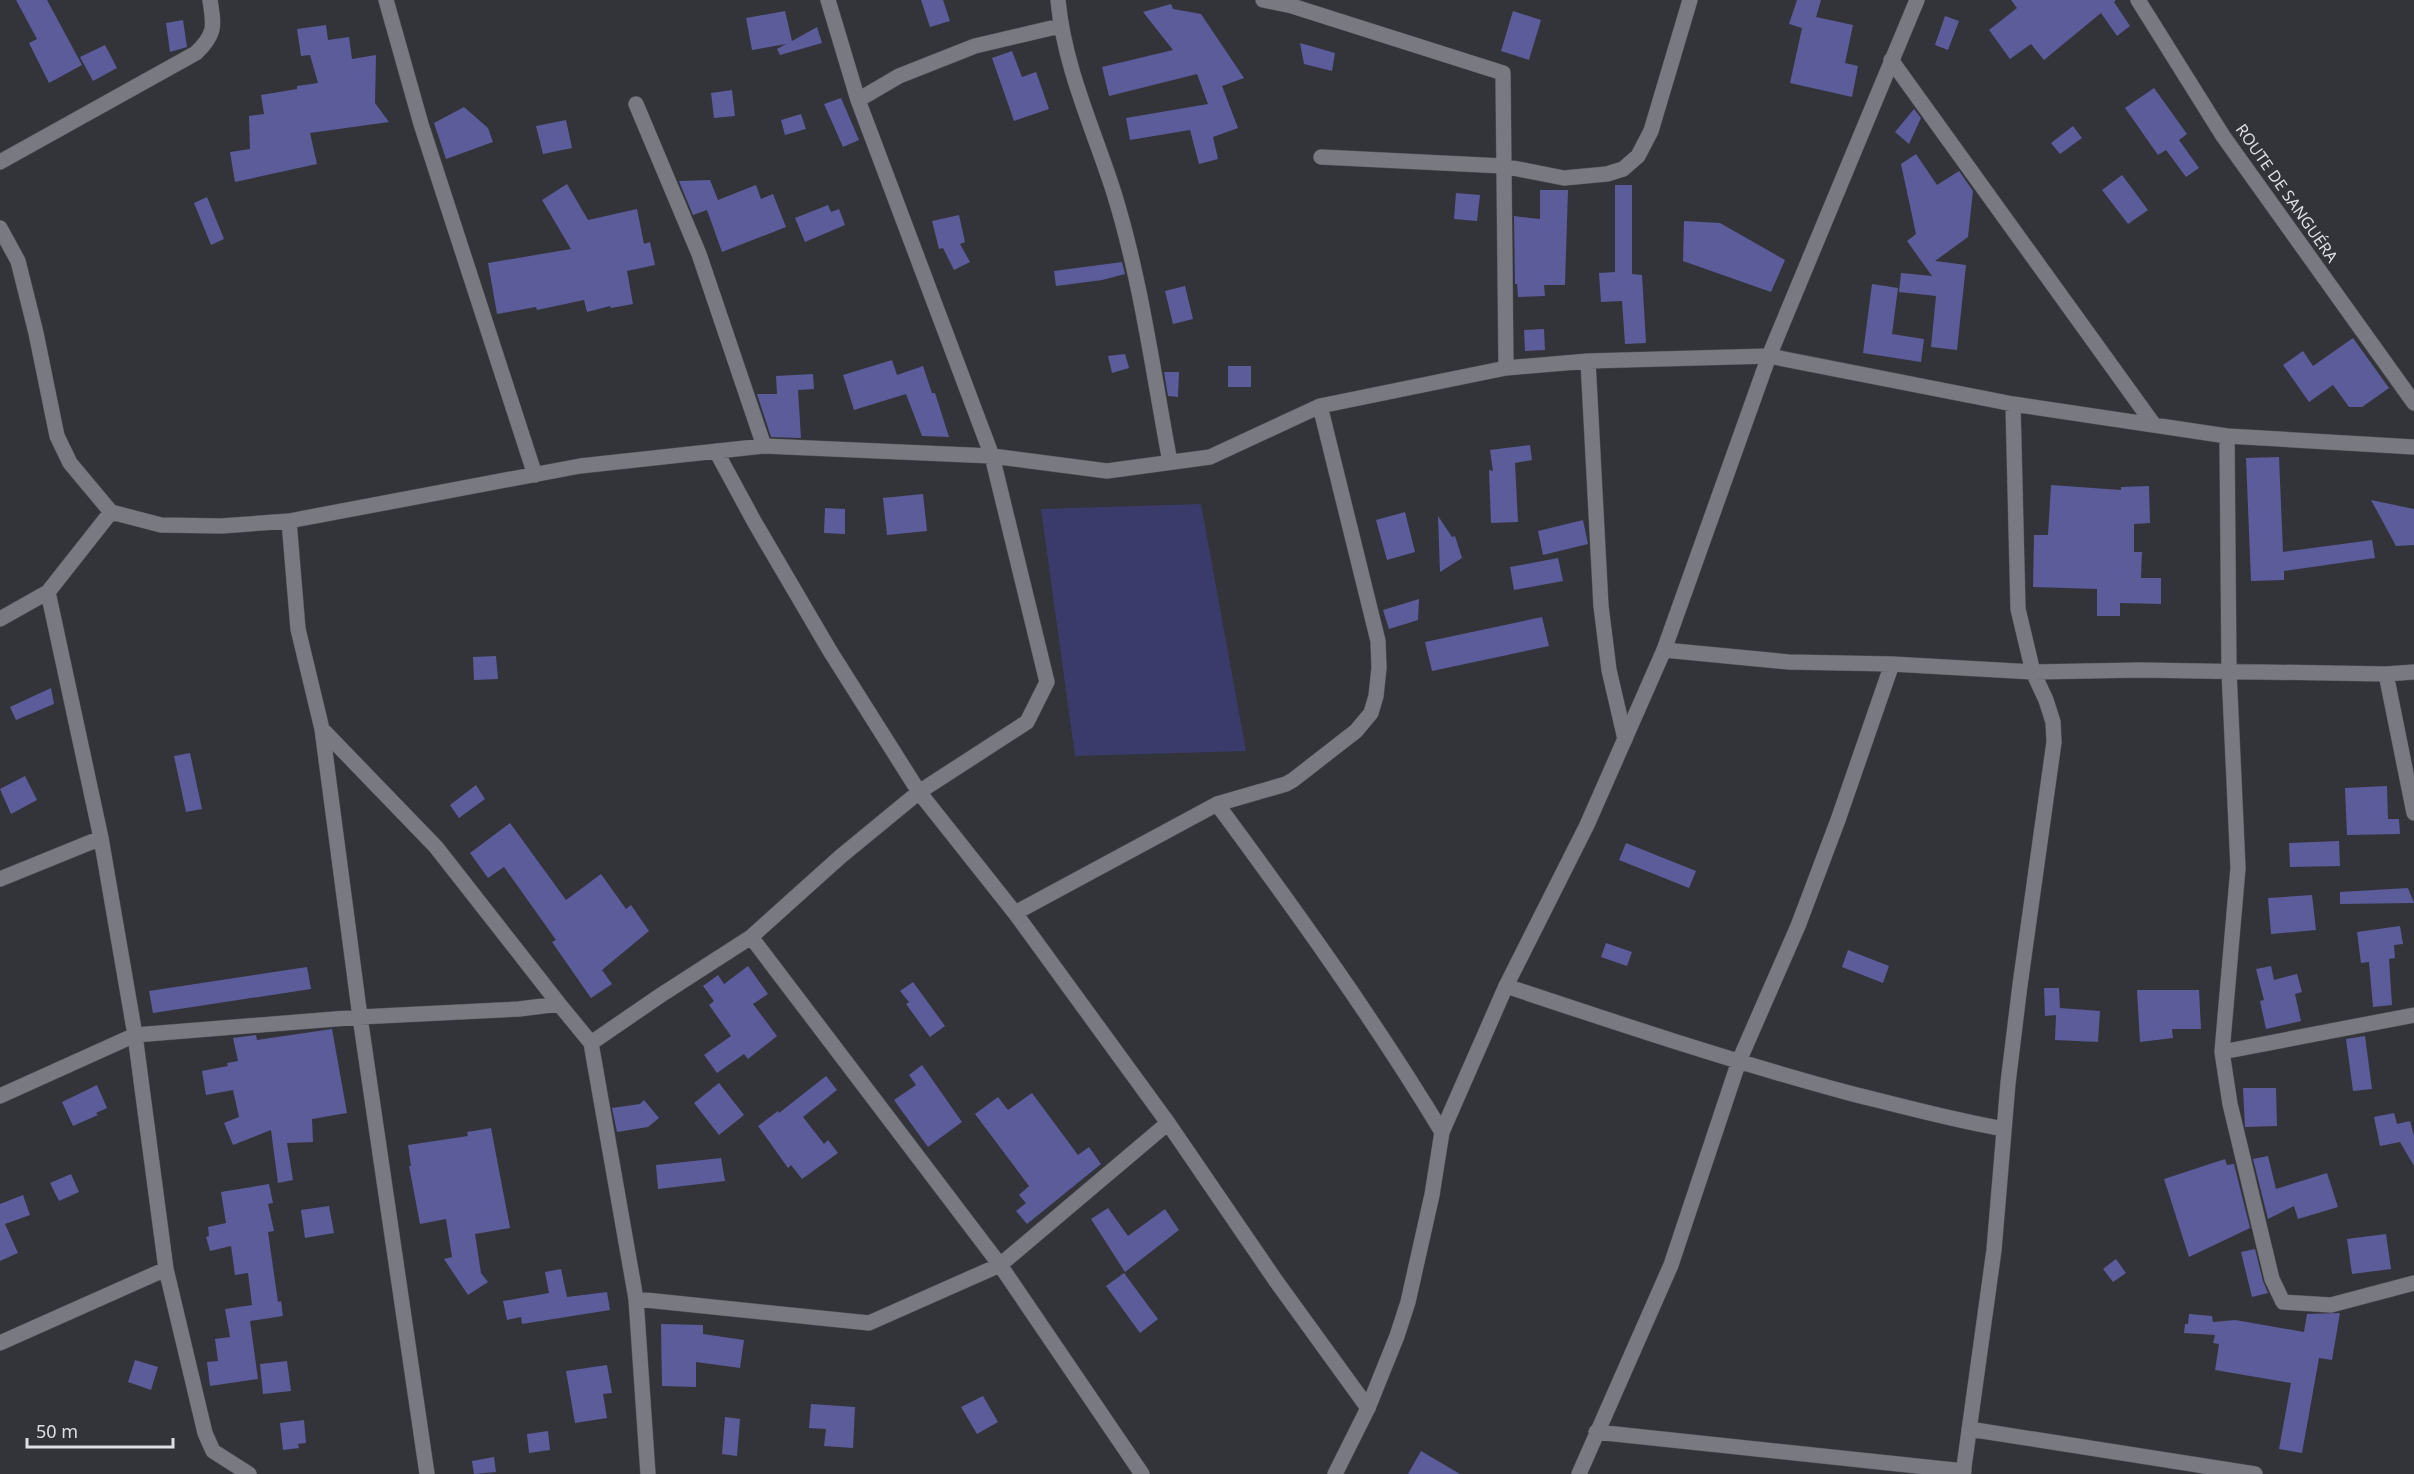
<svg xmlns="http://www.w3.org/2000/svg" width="2414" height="1474" font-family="'Noto Sans',sans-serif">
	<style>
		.green { fill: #3b3b6b }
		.building { fill: #5c5c9b }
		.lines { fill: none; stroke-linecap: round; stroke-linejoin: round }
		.minor-casing { stroke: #515257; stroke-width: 16 }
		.tertiary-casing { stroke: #515257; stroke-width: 16 }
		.minor { stroke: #787981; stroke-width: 15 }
		.tertiary { stroke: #787981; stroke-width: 15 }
		.labels { text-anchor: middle; stroke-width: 5; stroke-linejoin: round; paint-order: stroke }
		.street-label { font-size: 16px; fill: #dedee3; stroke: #33333a }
	</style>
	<rect width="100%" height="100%" fill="#33333a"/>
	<!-- green -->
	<path class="green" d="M1201,504L1246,751L1075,756L1041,509Z"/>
	<!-- building -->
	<path class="building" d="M16,0H47L82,65L49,83L29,43L37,39Z
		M921,0H943L950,21L930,27Z
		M1797,0H1821L1816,17L1853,25L1845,63L1858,66L1852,97L1790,83L1802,28L1789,24Z
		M2011,0H2116L2114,2L2130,26L2117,36L2101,13L2044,60L2031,44L2010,59L1989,30L2017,8Z
		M1171,4L1173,9L1201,14L1244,78L1222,86L1238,128L1213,137L1218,159L1199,164L1190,130L1130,140L1126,118L1208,104L1197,74L1109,96L1102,67L1173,50L1143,12Z
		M785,11L792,41L817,27L822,43L780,55L777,49L786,44L752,50L746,18Z
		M1513,11L1541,20L1529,60L1501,51Z
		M1945,16L1959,21L1948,50L1935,45Z
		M183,20L187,47L170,52L166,23Z
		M326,25L328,40L349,37L352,59L376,55L375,103L389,122L310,133L317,164L235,182L230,152L250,149L249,116L264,114L261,95L297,89V86L318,83L310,55L301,56L297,29Z
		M1300,43L1335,53L1332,71L1304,64Z
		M105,45L117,68L93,81L80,57Z
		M1012,51L1022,77L1036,72L1049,109L1014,121L992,58Z
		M2154,88L2187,134L2179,140L2199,168L2186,177L2166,150L2158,155L2125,108Z
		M732,90L735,116L714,118L711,93Z
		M841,98L859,140L843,147L824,104Z
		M464,107L488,128L493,142L446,159L434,123Z
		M1914,109L1921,118L1909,144L1895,132Z
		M801,114L806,129L785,135L781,120Z
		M566,120L572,148L543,154L536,126Z
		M2073,126L2082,138L2060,154L2051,143Z
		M1916,154L1937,185L1959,171L1973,191L1968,237L1935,261L1966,265L1957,350L1931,347L1936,296L1899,292L1901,273L1932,276L1907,241L1916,234L1901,164Z
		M2122,175L2148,210L2128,224L2102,190Z
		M710,180L718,200L756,185L761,199L773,194L786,227L722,252L707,210L693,215L679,181Z
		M567,184L588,220L637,209L644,244L650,242L655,265L627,271L633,304L611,308L610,306L587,312L584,300L537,310L536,307L497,314L488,263L571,249L542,200Z
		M1615,185H1632V274L1642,275L1646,343L1625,344L1622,301L1601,302L1599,273L1615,272Z
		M1540,190H1568L1565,285H1544L1545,296L1518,297L1517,284H1515L1514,216L1540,219Z
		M1456,193L1480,195L1477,221L1454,219Z
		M207,197L224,239L211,245L194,203Z
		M828,205L831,212L839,209L845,225L805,242L795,218Z
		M959,215L965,242L960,244L970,262L954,270L943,248L939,249L932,221Z
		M1684,221L1720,223L1785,260L1771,292L1683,261Z
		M1122,262L1125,274L1102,280L1056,286L1054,271Z
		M1872,284L1898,288L1892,334L1924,339L1921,362L1863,353Z
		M1185,286L1193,319L1173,324L1165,291Z
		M1544,329L1545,350L1525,351L1524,330Z
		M2353,338L2389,388L2362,407H2349L2333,385L2309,402L2283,365L2303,351L2313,366Z
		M1125,354L1129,368L1112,373L1108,356Z
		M892,360L897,375L923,366L932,393H935L949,437L922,436L906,394L854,410L843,375Z
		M1228,366H1251V387H1228Z
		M1164,372H1179L1178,397L1168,396Z
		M813,374L814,389L798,390L801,438L771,437L757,394H777L776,376Z
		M1530,445L1532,460L1515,463L1518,522L1491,523L1489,470L1493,471L1490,450Z
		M2279,457L2283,552L2372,540L2375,558L2284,571V580L2251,581L2246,458Z
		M2051,485L2121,490V487L2149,486L2150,523L2134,524V552H2142L2141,578H2161V604L2120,603V616H2097V589L2033,587L2034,535H2048Z
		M923,494L927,531L887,535L883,498Z
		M2371,500L2414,509V545L2396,546Z
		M825,508L845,509V534L824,533Z
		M1405,512L1415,552L1387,560L1376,520Z
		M1438,516L1452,537L1455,536L1462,558L1440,572Z
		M1583,520L1588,544L1543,555L1538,531Z
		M1558,558L1563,581L1514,590L1510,567Z
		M1419,599L1418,620L1389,629L1383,610Z
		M1542,617L1549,646L1432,671L1425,642Z
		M496,656L498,679L474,680L473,657Z
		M51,688L54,704L16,720L10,707Z
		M190,753L202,809L186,812L174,756Z
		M25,776L37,800L11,814L0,789Z
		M476,785L485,799L459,818L450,805Z
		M2387,786L2388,819H2399L2400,834L2347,835L2345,788Z
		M510,823L566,900L601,874L626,909L631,905L649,931L602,970L612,984L591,998L552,942L556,940L504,867L488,878L470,853Z
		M2339,841L2340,866L2290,867L2289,843Z
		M1626,843L1696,871L1689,888L1619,860Z
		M2408,888L2414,903L2340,904V892Z
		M2312,895L2316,930L2271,934L2268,898Z
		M2400,926L2403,944L2394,945L2395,958L2389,959L2392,1005L2373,1007L2369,962L2361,963L2357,932Z
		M1606,943L1632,952L1627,966L1601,957Z
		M1848,950L1889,966L1883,983L1842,967Z
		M748,966L768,994L753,1004L777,1036L748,1059L744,1054L717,1073L704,1055L731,1036L709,1005L714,1001L703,986L718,975L724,984Z
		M2271,966L2274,980L2297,974L2302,992L2295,994L2301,1021L2266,1029L2260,1001L2264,1000L2256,969Z
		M307,967L311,989L153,1013L149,991Z
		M913,982L945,1026L930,1037L906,1004L909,1002L900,991Z
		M2044,988H2059L2060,1008L2100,1011L2098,1042L2055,1040L2056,1015L2045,1016Z
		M2137,990H2199L2201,1029H2172L2173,1038L2140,1042Z
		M332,1029L347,1113L312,1119L313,1142L287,1143L293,1180L278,1183L271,1130L233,1145L224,1123L239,1117L233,1090L206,1095L202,1071L228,1066L227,1063L238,1061L233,1038L256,1035L257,1040Z
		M2365,1036L2372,1089L2353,1091L2346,1039Z
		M922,1065L962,1122L928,1147L894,1100L916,1085L909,1075Z
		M826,1076L837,1090L803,1117L824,1144L828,1140L838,1153L802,1179L791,1165L788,1168L758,1126L778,1111L779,1113Z
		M719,1083L744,1115L719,1135L694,1103Z
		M97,1085L107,1108L96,1113L98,1115L73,1126L62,1102Z
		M2243,1088H2276L2277,1126L2245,1127Z
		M1032,1093L1078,1155L1089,1147L1101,1164L1027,1224L1016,1211L1026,1203L1019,1195L1029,1186L975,1114L998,1097L1008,1110Z
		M644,1100L659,1118L648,1127L617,1132L612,1108L640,1104Z
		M2394,1113L2397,1124L2410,1121L2414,1136V1166L2400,1142L2380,1146L2374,1117Z
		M491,1128L510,1228L475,1234L481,1273L488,1282L468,1295L444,1259L452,1257L446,1219L420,1224L409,1166H411L408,1145L468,1136L467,1132Z
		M2268,1156L2276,1189L2327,1173L2338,1207L2298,1219L2294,1206L2268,1219L2253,1159Z
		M721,1158L725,1181L658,1189L656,1165Z
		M2225,1159L2227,1165L2234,1164L2250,1228L2189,1257L2164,1179Z
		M71,1174L79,1192L59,1201L50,1183Z
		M269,1184L273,1203L268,1204L274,1231L268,1232L278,1302L281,1301L283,1316L250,1321L258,1379L210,1386L207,1362L218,1361L215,1339L230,1337L225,1309L252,1305L248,1273L235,1275L231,1246L210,1251L206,1237L209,1236L208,1227L226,1223L221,1192Z
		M23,1195L30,1215L5,1224L18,1253L0,1261V1204Z
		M329,1206L334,1233L305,1238L301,1210Z
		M1108,1208L1128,1236L1165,1209L1179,1230L1125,1272L1091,1219Z
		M2386,1234L2391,1269L2352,1274L2347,1239Z
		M2255,1249L2263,1281L2268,1293L2252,1297L2241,1252Z
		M2116,1259L2126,1273L2113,1282L2103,1269Z
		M561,1269L567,1297L607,1292L610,1310L522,1324L521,1317L507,1320L503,1301L549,1293L545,1272Z
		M1124,1273L1158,1319L1140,1333L1106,1286Z
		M2340,1313L2332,1360L2319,1358L2302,1453L2279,1449L2291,1383L2215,1370L2219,1344L2213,1343L2215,1335L2184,1333L2185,1324H2188L2189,1314L2212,1316L2213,1322L2235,1320L2304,1332L2307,1314Z
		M661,1324L703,1325V1334L744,1340L740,1368L696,1362V1387L662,1386Z
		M135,1360L158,1367L151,1390L128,1382Z
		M287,1361L291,1391L263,1394L260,1364Z
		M607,1365L612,1393L603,1394L607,1418L575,1423L566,1371Z
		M983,1396L998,1422L977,1434L961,1407Z
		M811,1404L855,1407L853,1448L824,1446L826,1429L809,1428Z
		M725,1417L740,1419L737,1456L722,1454Z
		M304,1420L306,1443L298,1444L299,1448L283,1450L280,1423Z
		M548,1431L550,1450L529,1453L527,1434Z
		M1421,1451L1460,1474H1408Z
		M494,1457L496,1472L474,1474L472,1461Z"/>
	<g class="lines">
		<defs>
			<path id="minor" d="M386,0L421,124L535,475
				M1058,0C1064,67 1094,130 1114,193C1141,280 1153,372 1170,462
				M1263,0L1292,6L1503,73L1506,368
				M1891,60L2154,425
				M858,100L899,76L975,46L1060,26
				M636,104L699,254L764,446
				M1321,157L1503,166L1564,178L1607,174L1623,169L1638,156L1651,131L1690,0
				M0,162L196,53C216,34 214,26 210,0
				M0,228L18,261L36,333L57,436L70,463L111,512L161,525L221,526L289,521L298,629L322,729L360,1017L427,1474
				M1588,361L1601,606L1609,670L1625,739
				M2227,436L2229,671L2238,868L2222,1052L2230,1104L2272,1279L2283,1302L2331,1305L2414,1283
				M716,451L755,523L830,651L919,792L1015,913L1168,1123L1276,1281L1368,1408
				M289,521L580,466L764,446L992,456L1107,471L1210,457L1320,406L1506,368L1588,361L1769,356L2013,404L2227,436L2414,447
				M48,592L101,838L135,1035L166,1269L205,1433L213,1451L249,1474
				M0,619L48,592L111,512
				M1664,650L1789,662L1892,664L2033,672L2141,670L2386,674L2414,672
				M2386,674L2414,813
				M322,729L436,847L559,1004
				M1217,804C1296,911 1373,1018 1442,1132
				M0,879L101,838
				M1015,913L1217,804L1286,784L1293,780L1356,731L1371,713L1376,696L1379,668L1378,641L1320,406
				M751,937L1000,1265L1142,1474
				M1506,986C1620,1024 1734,1062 1849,1093C1901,1106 1952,1120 2004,1129
				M591,1043L661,995L751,937L840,857L919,792L1027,722L1047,682L992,456L858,100L828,0
				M2222,1052L2414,1015
				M0,1096L135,1035L360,1017L519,1009L559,1004L591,1043L636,1299L648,1474
				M636,1299L869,1323L1000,1265L1168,1123
				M0,1343L166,1269
				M1969,1429L2255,1474
				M1596,1432L1964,1471
				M1579,1474L1671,1265L1739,1061L1798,926L1838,820L1892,664
				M1963,1474L1994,1250L2008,1083L2020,985L2054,742L2053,722L2046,700L2033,672L2018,609L2013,404"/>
			<path id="tertiary" d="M2138,0L2223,136L2414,403
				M1335,1474L1368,1408L1397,1336L1408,1302L1432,1195L1442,1132L1506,986L1587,825L1664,650L1769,356L1917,0"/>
		</defs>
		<!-- minor casing -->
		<use href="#minor" class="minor-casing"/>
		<!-- tertiary casing -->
		<use href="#tertiary" class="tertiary-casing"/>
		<!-- minor -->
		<use href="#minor" class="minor"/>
		<!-- tertiary -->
		<use href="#tertiary" class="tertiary"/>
	</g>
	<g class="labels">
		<!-- street labels -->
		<g class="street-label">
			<text transform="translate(2287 193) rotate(55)" y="6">ROUTE DE SANGUÉRA</text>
		</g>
	</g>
	<!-- scale -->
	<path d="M27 1438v9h146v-9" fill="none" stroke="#dedee3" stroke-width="3"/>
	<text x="36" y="1438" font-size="18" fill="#dedee3" stroke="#33333a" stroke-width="4.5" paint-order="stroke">50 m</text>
</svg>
